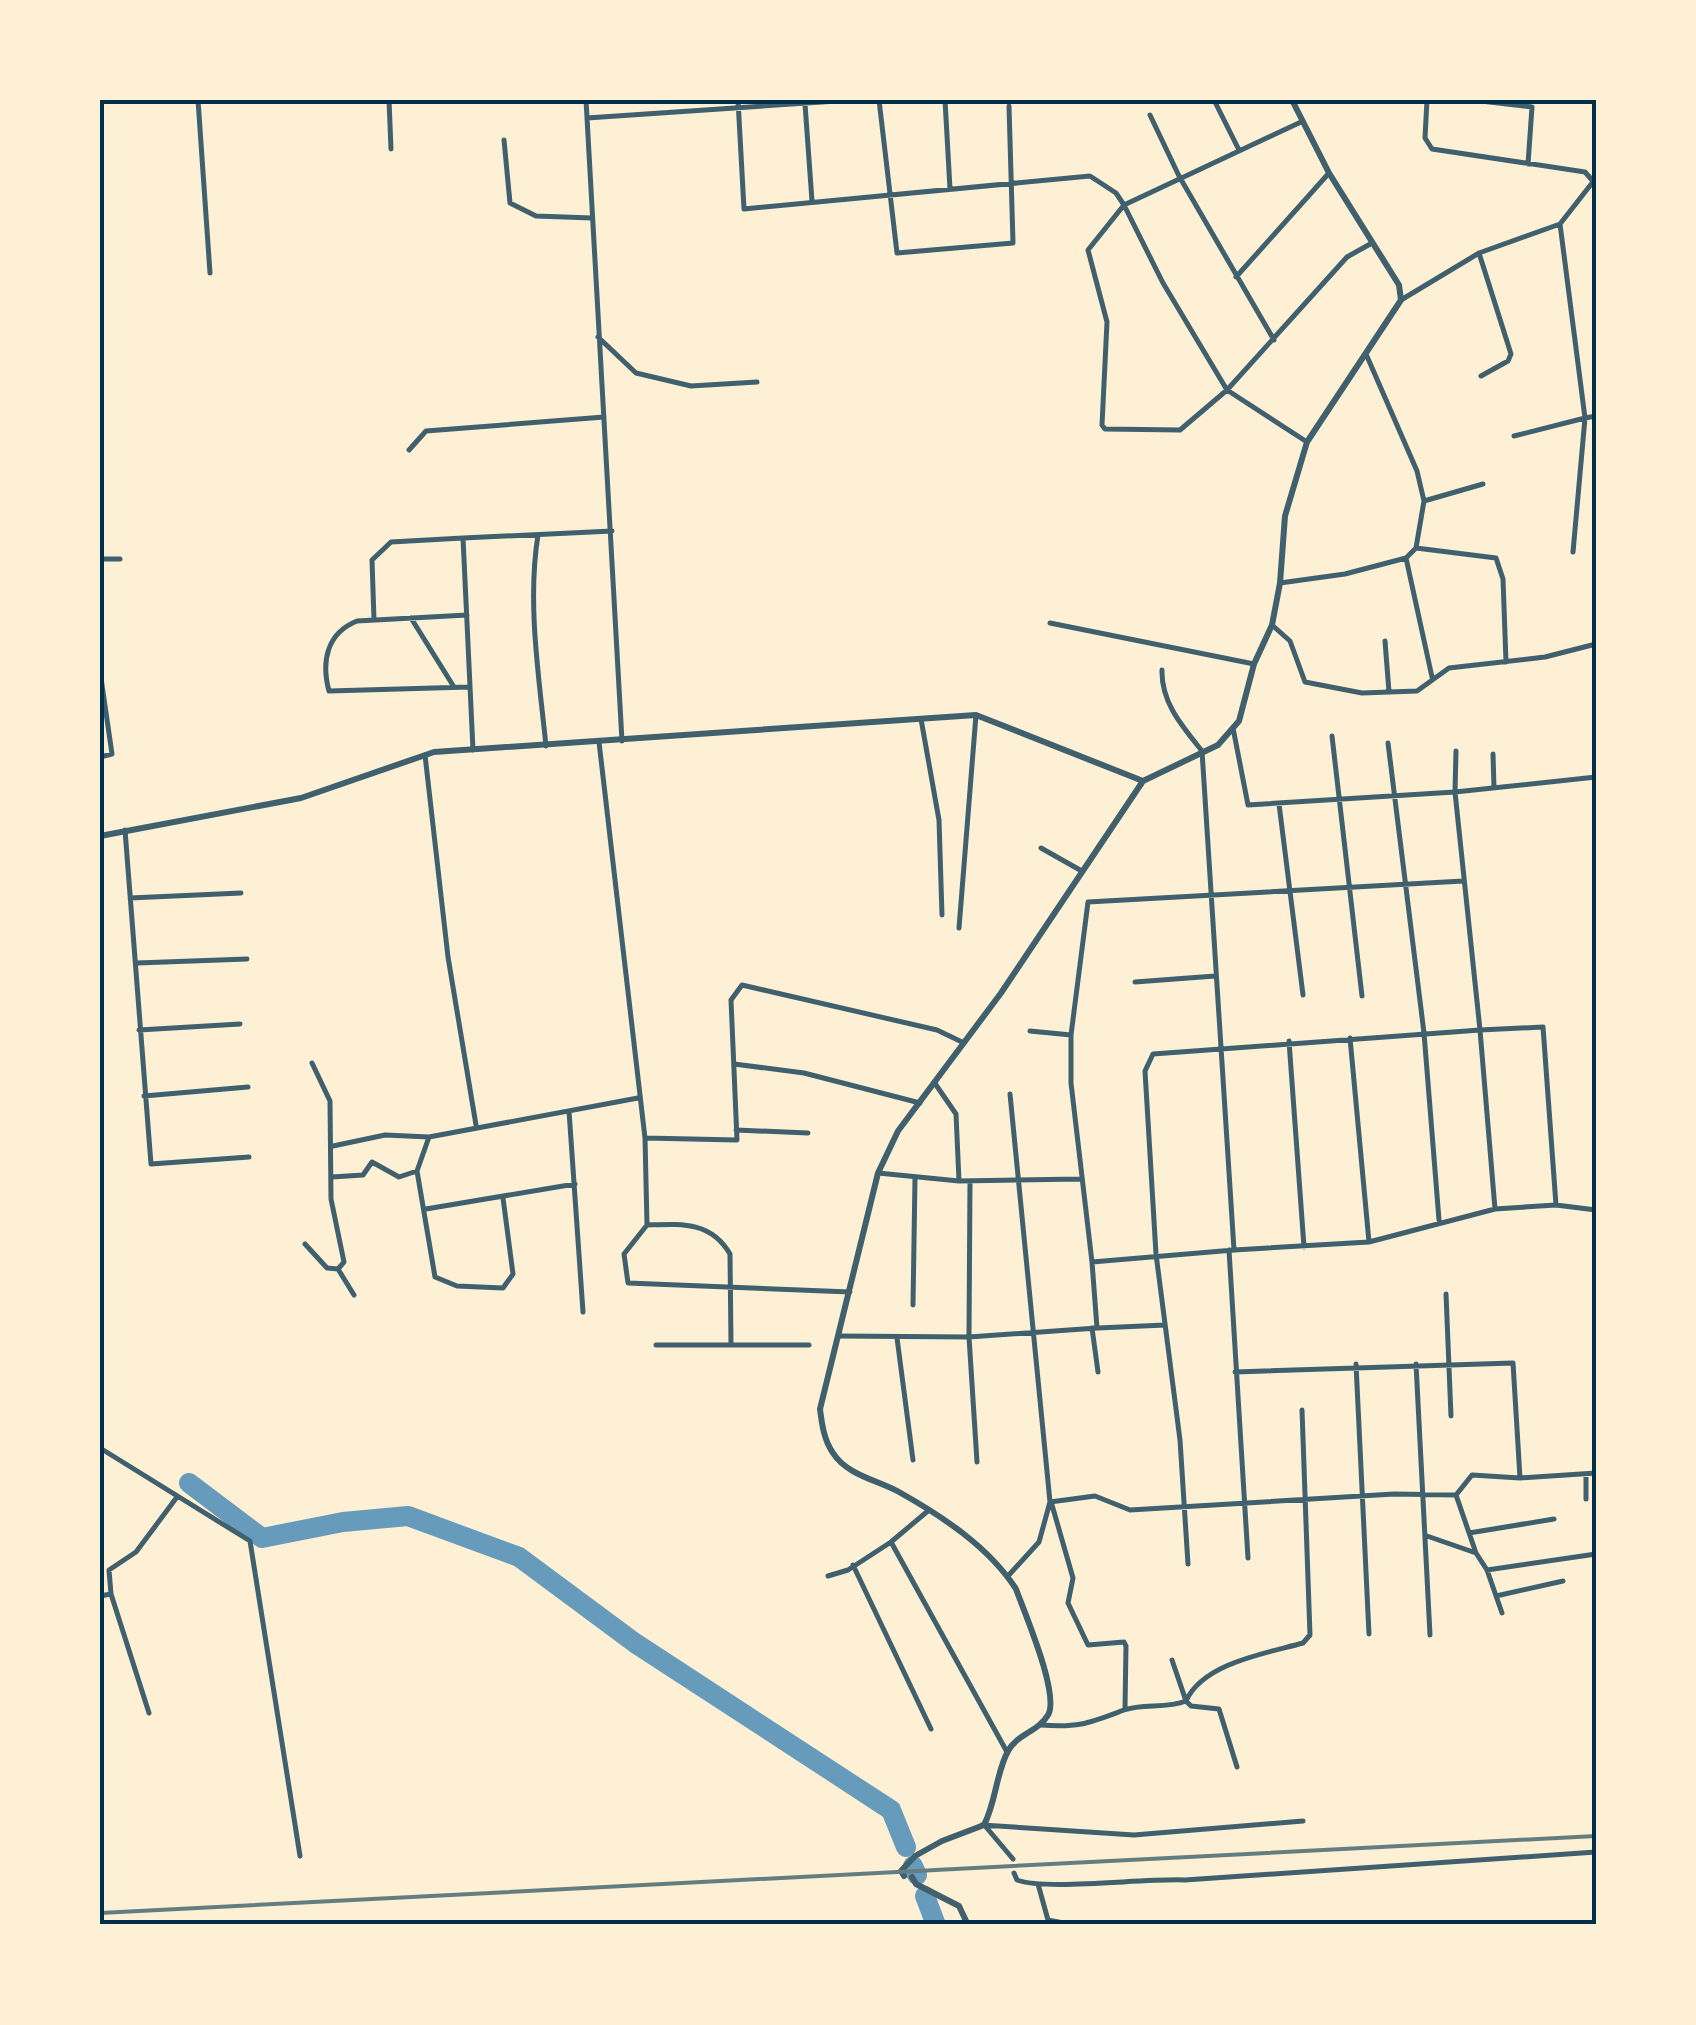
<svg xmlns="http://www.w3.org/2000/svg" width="1696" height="2025" font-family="'DM Sans',sans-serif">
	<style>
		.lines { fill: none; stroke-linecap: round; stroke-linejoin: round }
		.river { stroke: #669bbc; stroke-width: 20 }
		.minor { stroke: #3f606c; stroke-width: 5 }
		.tertiary { stroke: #3f606c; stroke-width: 6 }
		.rail { stroke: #657d81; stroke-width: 4 }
		.neatline { fill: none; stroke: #003049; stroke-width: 4 }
	</style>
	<rect width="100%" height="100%" fill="#fdf0d5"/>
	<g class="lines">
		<!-- river -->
		<path class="river" d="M189,1483L262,1538L343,1522L408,1516L519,1557L635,1643L891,1810L906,1847
			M913,1866L917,1875
			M925,1896L936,1925"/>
		<!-- minor -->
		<path class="minor" d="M198,100L210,273
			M389,100L391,149
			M586,100L622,741
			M738,100L744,209L1090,176L1116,193L1124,205L1301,122
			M879,100L897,253L1013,243L1009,106
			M945,100L950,189
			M1214,100L1239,150
			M1427,100L1425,138L1432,149L1585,172L1592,180
			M1472,100L1532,107L1528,164
			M805,104L812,201
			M1150,115L1179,176L1274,340
			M587,118L852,100
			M504,140L510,203L536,216L592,218
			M1560,224L1585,418L1596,416
			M1479,253L1511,354L1508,361L1481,376
			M1236,277L1329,173
			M1401,300L1479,253L1560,224L1596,178
			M598,337L636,373L691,386L757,382
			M1514,436L1585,418L1573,552
			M1307,442L1227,390L1163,283L1124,205L1088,250L1107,322L1102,425L1105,429L1180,430L1227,390L1347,257L1372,243
			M409,450L426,431L604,417
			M1424,501L1483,484
			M538,535C527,603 539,677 546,746
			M1416,548L1496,558L1503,579L1506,662
			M1406,558L1432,677
			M100,559H120
			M1280,583L1345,574L1406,558L1416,548L1424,501L1417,471L1366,354
			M467,615L357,621C327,633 321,661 329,691L469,687
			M411,618L454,687
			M374,620L372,560L391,542L463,538
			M1050,623L1254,664
			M1272,625L1290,641L1305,682L1362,693L1417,691L1449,668L1545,657L1596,644
			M1385,641L1389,692
			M1162,670C1161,703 1183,727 1202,751L1234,1250L1369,1242L1495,1209L1556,1205L1543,1027L1480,1030L1455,792L1248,805L1233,728
			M100,671L112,754L100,757
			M921,719L939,820L942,915
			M1332,736L1362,996
			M599,742L645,1138L737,1140L731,1000L742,985L937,1030L962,1042
			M1388,743L1424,1033L1439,1220
			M473,750L463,538L612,531
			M1456,751L1455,792L1596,777
			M1493,754L1494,788
			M425,755L448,957L476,1125
			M1279,804L1303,995
			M125,830L151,1164L249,1157
			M1041,848L1080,870
			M130,898L241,893
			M959,928L976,715
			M137,963L247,959
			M1135,982L1215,976
			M139,1030L240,1024
			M1030,1031L1071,1035
			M1350,1038L1369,1242
			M1289,1041L1304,1247
			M312,1063L330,1101L331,1199L344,1262L338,1269
			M734,1064L804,1073L920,1103
			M934,1082L956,1114L959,1181
			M144,1096L248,1087
			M569,1111L583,1312
			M736,1130L808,1133
			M429,1137L417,1171L435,1277L457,1286L503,1288L513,1274L503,1198
			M645,1138L647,1225L624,1254L628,1283L850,1292
			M333,1146L385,1135L429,1137L638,1098
			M878,1173L959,1181L1081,1179
			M332,1177L363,1175L372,1162L399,1177L417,1171
			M970,1181L969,1337L977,1462
			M1556,1205L1596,1210
			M426,1209L575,1184
			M647,1225C681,1224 711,1221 730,1254L731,1343
			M305,1244L327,1268L338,1269L354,1295
			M1229,1250L1248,1558
			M1234,1250L1092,1262L1071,1083V1035L1088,902L1463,881
			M1446,1294L1451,1416
			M913,1305L915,1178
			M1092,1328L1098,1372
			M1098,1328L1165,1325
			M838,1336L969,1337L1097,1328L1092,1262
			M897,1338L913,1460
			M656,1345H809
			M1356,1364L1369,1634
			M1416,1364L1430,1635
			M1235,1372L1513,1363L1520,1478L1596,1473
			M100,1448L250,1541L300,1856
			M1456,1495L1472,1475L1520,1478
			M1586,1499V1474
			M1050,1502L1095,1496L1130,1510L1394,1494L1456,1495L1476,1553L1487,1570L1596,1554
			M1052,1505L1073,1578L1068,1603L1088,1645L1124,1642L1126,1646L1125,1708
			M929,1510L891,1542L1007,1752
			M1469,1533L1554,1519
			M1427,1536L1476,1553
			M1188,1564L1180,1440L1156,1254L1145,1071L1153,1054L1480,1030L1495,1209
			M853,1565L931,1729
			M1487,1570L1502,1613
			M828,1576L848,1570L891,1542
			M1008,1576L1039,1542L1050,1502L1010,1094
			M100,1596L111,1594
			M1496,1596L1563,1581
			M1172,1660L1186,1701L1191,1706L1219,1709L1237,1767
			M149,1713L111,1594L109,1570L136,1552L177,1497
			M1041,1725C1079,1728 1089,1723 1124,1710C1143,1703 1166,1709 1186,1701C1203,1663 1267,1653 1303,1643L1310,1635L1302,1410
			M982,1825L1134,1835L1303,1821
			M986,1827L1013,1859
			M1014,1873L1017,1880C1047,1891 1144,1878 1185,1880L1596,1852
			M1038,1884L1048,1920L1074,1925"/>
		<!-- tertiary -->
		<path class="tertiary" d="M100,836L301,798L434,752L976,715L1143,781
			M904,1876L901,1871L915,1856L942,1841L984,1825C996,1802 996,1773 1008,1751C1017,1734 1038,1732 1048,1715C1060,1695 1025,1614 1016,1589C989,1547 942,1516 899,1492C877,1480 847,1475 833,1453C824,1440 822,1425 820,1409L878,1173L898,1131L1001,993L1143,781L1218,745L1239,721L1254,664L1272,625L1280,583L1285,516L1307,442L1401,300L1399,285L1329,173L1292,100
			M912,1877L916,1884L959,1906L968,1925"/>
		<!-- rail -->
		<path class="rail" d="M100,1913L1596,1836"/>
	</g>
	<!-- border -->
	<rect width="1696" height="2025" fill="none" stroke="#fdf0d5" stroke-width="205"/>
	<rect x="102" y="102" width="1492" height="1820" class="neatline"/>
</svg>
